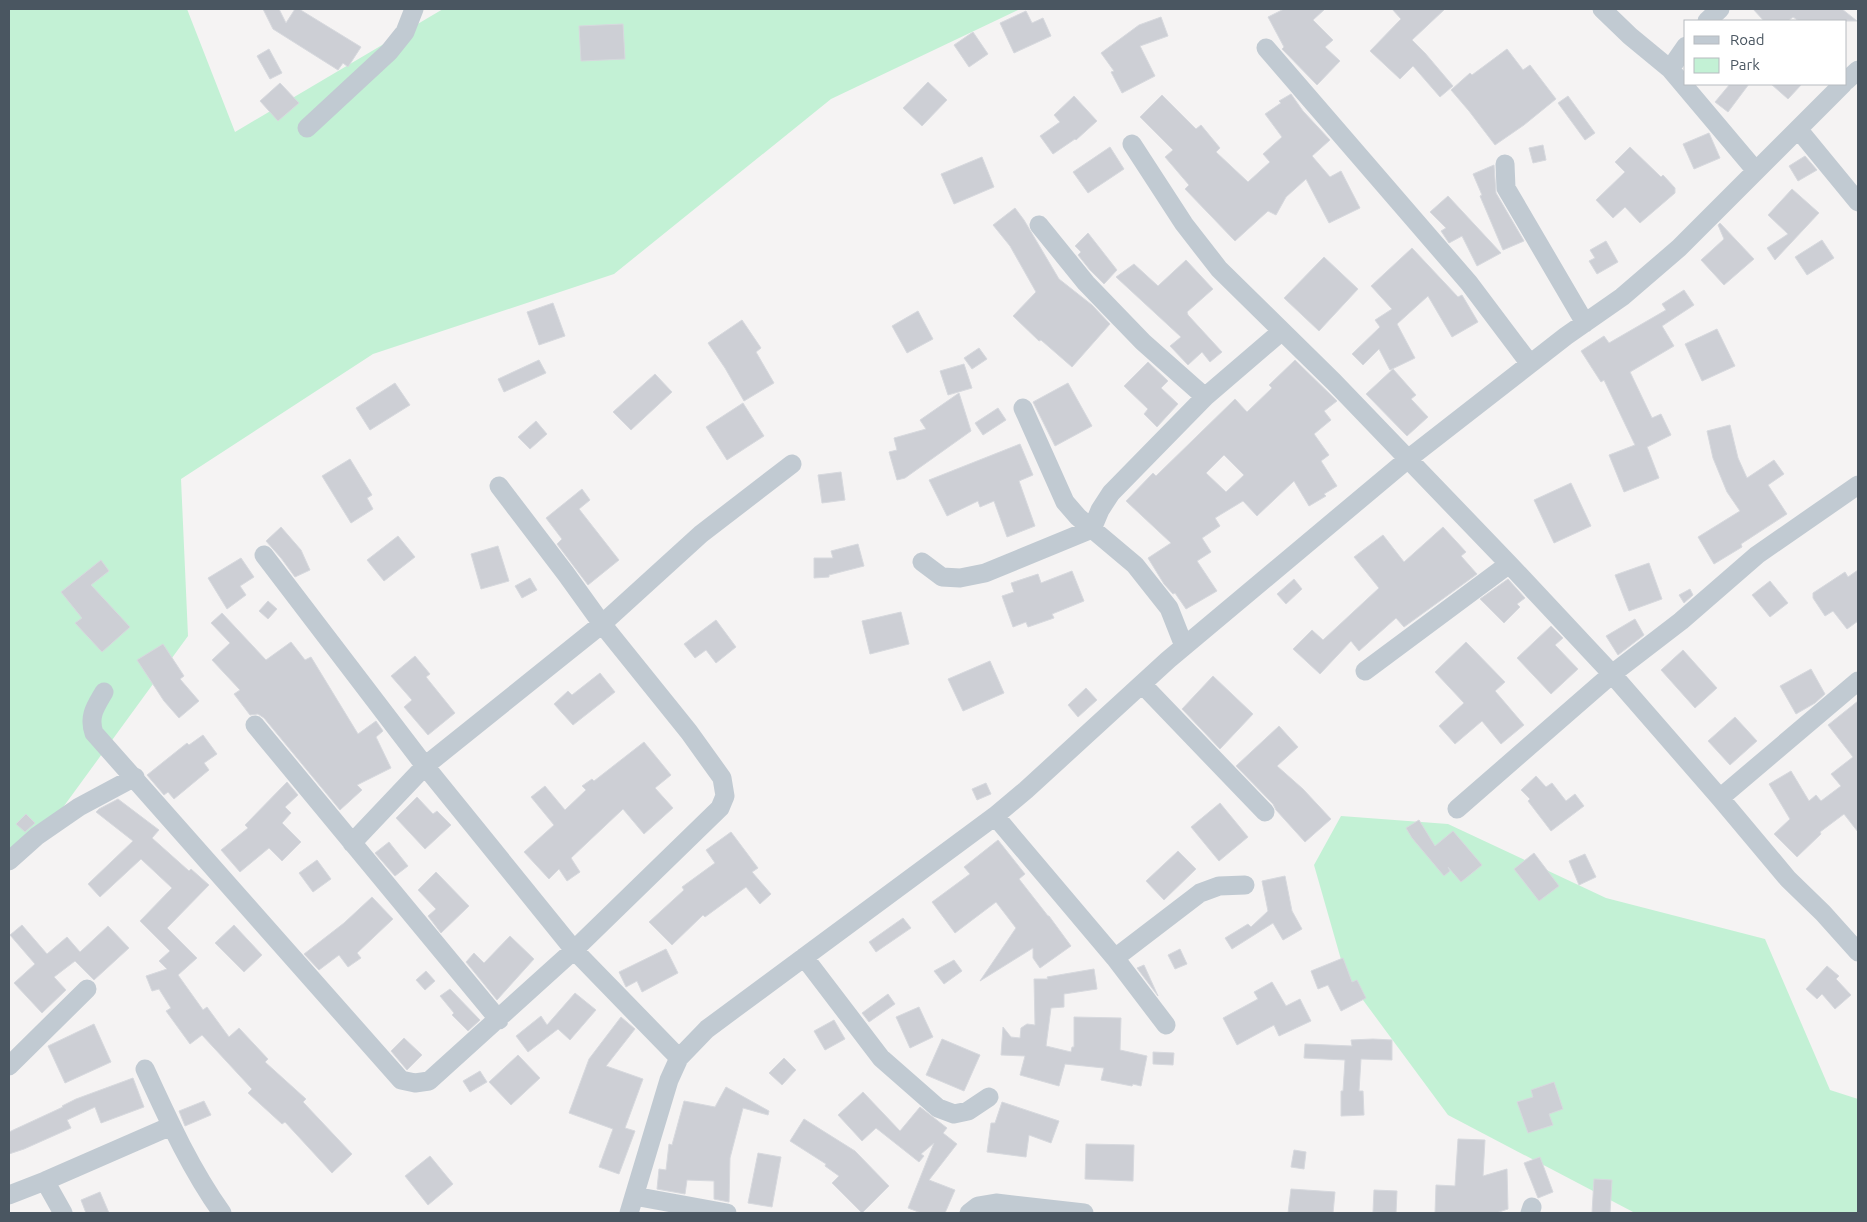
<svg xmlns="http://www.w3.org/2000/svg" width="1867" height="1222" font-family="Ubuntu,sans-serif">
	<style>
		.green { fill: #c3f1d5 }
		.building { fill: #cdcfd5; stroke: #d7d9de; fill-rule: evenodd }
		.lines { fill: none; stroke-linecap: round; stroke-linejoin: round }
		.minor { stroke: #c1cad2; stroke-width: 19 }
	</style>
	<rect width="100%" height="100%" fill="#f5f3f3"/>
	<!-- green -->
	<path class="green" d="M9,9H187L235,132L443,9H1020L831,99L614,274L373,354L181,479L188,636L37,843L9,854Z
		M1341,816L1448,824L1606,898L1765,939L1830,1090L1858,1099V1213H1635L1448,1115L1346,977L1314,865Z"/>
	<!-- building -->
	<path class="building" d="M263,9H279L286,23L295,9H299L361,47L348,67L343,63L338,70L273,29Z
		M1284,9H1325L1313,20L1333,40L1325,47L1340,61L1317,85L1282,49L1284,47L1268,17Z
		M1392,9H1445L1412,40L1425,53L1453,86L1440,97L1413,66L1400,79L1370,51L1401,19Z
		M1753,9H1842L1857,21H1799L1793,17L1788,21H1764Z
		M1026,11L1032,23L1043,18L1051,36L1014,53L1000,23Z
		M1161,17L1168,36L1140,46L1155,76L1122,93L1111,72L1114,71L1101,53L1139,25Z
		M623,24L625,59L581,61L579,26Z
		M973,32L988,54L969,67L954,45Z
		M269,49L282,73L270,79L257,56Z
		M1507,49L1523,70L1530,65L1556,99L1524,125L1495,145L1469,111L1451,90L1470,73L1472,75Z
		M928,82L947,100L922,126L903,108Z
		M280,83L299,103L278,121L260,101Z
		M1730,84H1749L1728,112L1715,102Z
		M1771,84H1802L1788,99Z
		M1291,94L1303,111L1330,140L1312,156L1330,177L1341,171L1360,208L1329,223L1306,179L1286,197L1276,215L1268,211L1235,241L1185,189L1189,185L1165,157L1173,150L1140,117L1162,95L1196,129L1201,125L1220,148L1216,152L1248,182L1270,162L1263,154L1282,137L1265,114L1281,103L1279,101Z
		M1074,96L1097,121L1076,140L1075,139L1053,154L1040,136L1060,122L1054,115Z
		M1568,96L1595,133L1585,140L1558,103Z
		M1709,133L1720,158L1694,169L1683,144Z
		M1543,145L1546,160L1533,163L1529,148Z
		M1110,147L1124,169L1088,193L1073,172Z
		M1630,147L1661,177L1663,175L1675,188V193L1640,223L1625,207L1613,218L1596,200L1625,172L1615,162Z
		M1805,156L1817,170L1798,181L1789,166Z
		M982,157L994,187L954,204L941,174Z
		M1494,165L1496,193L1524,241L1503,250L1480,196L1482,195L1473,174Z
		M1792,189L1819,213L1775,260L1767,248L1788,234L1768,215Z
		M1448,196L1501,253L1477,266L1462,236L1449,243L1441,231L1446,228L1430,212Z
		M1015,208L1024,220L1059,279L1092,305L1110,324L1072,367L1041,340L1039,341L1013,316L1036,292L1010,246L993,225Z
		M1720,223L1754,259L1724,285L1701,260L1724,239L1718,225Z
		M1088,233L1117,270L1104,284L1090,270L1078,255L1081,252L1075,246Z
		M1822,240L1834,258L1807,275L1795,257Z
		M1606,241L1618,262L1597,274L1589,261L1595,258L1590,250Z
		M1412,248L1458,297L1462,295L1478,322L1452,337L1428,296L1397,324L1415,358L1390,370L1379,349L1363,365L1352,354L1380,327L1375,320L1392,309L1371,286Z
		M1324,257L1358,289L1319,331L1284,298Z
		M1186,260L1213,289L1187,312L1188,315L1222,352L1210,362L1202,352L1188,365L1170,346L1181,337L1116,277L1134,264L1158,286Z
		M1684,290L1694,305L1662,326L1674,346L1630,372L1652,418L1661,414L1671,435L1647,447L1659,478L1624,492L1609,455L1635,445L1604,380L1601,382L1581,351L1604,336L1609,343L1666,310L1662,304Z
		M553,303L565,336L539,345L527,312Z
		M918,311L933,339L907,353L892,326Z
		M742,320L761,348L756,352L774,383L744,401L725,368L708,343Z
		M1717,329L1735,366L1702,381L1685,344Z
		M979,348L987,359L972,369L964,358Z
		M539,360L546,373L504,392L498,379Z
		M1295,360L1337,401L1324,411L1331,420L1314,434L1329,455L1321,461L1337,486L1324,494L1326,496L1309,506L1294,481L1257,516L1243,501L1215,518L1220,526L1202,538L1211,552L1197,561L1217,591L1186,609L1175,593L1173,594L1164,584L1148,558L1171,543L1126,501L1153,473L1156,476L1235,399L1247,412L1272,388L1269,385ZM1224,455L1244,475L1226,492L1206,473Z
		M1148,362L1168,381L1161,388L1178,404L1157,427L1144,414L1148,409L1124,386Z
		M964,364L972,388L948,395L940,371Z
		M1393,369L1416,395L1411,399L1428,417L1407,436L1366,394Z
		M655,374L672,392L631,430L613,412Z
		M395,383L410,405L370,430L356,408Z
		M1068,383L1092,426L1055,446L1033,402Z
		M959,393L971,431L905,478L897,480L889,452L897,450L894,438L926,429L920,420Z
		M743,403L764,436L727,460L706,427Z
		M998,408L1006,420L983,435L975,423Z
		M536,421L547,434L530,449L518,437Z
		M1730,425L1738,458L1747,478L1774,460L1784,474L1768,485L1787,514L1741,544L1742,547L1714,564L1698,537L1740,511L1727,492L1713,458L1707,431Z
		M1020,444L1033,475L1019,481L1035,526L1007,537L994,501L980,507L978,501L947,516L929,480Z
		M350,459L372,495L367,498L373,509L351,523L322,476Z
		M841,472L845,500L822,503L818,475Z
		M1571,483L1591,526L1554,543L1534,500Z
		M582,489L590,500L579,509L619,560L588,585L557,544L562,539L546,518Z
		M281,527L301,550L310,570L295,577L281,558L266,541Z
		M1443,527L1466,552L1461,556L1477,574L1404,627L1396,618L1359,651L1351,641L1320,674L1293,649L1312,630L1323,640L1379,588L1354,557L1383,535L1404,562Z
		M398,536L415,557L384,581L367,560Z
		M858,544L864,566L829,575V577L814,578V558H833L831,551Z
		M498,546L509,581L481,589L471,554Z
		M241,558L254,577L240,586L246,595L227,609L208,578Z
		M101,560L109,571L91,585L130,627L102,652L75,623L82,618L61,592Z
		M1649,563L1662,599L1629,611L1615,575Z
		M1858,570V621L1847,629L1833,611L1825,616L1813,598V593L1845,572L1848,577Z
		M1072,571L1084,601L1052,614L1054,618L1028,627L1026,622L1013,627L1002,596L1014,592L1011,583L1038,574L1041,583Z
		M530,578L537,590L522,598L515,586Z
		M1294,579L1302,589L1286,604L1277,594Z
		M1508,579L1525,598L1517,604L1520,607L1504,623L1480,599Z
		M1770,581L1788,603L1770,617L1752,595Z
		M1690,589L1693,595L1684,603L1679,595Z
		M268,601L277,609L268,619L259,611Z
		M901,612L909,644L870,654L862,621Z
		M222,613L266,660L291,642L305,660L311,657L358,734L376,721L383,731L376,737L391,768L357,785L362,790L340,810L264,718L258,714L250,715L234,694L240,690L212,660L230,643L211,623Z
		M1635,619L1644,635L1618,655L1606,636Z
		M716,620L736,647L716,663L706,650L695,658L684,644Z
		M1551,626L1563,638L1555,645L1578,669L1551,694L1517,658Z
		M1466,642L1505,682L1495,691L1524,725L1501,744L1482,721L1455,744L1439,726L1464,703L1435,672Z
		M163,644L184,676L180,679L199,701L179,718L164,701L137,660Z
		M1683,650L1717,688L1695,708L1661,670Z
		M415,656L430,674L426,677L455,713L428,735L404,707L412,700L391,676Z
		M990,661L1004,693L963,711L948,679Z
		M1811,669L1825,694L1815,703L1796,714L1780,686Z
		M600,673L615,692L573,725L554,704L568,691L572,695Z
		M1213,676L1253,714L1220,749L1182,709Z
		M1086,688L1097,700L1078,717L1068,705Z
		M1858,701V832L1844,814L1820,832L1821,834L1797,857L1774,834L1790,819L1769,784L1791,771L1809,801L1816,795L1821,801L1841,786L1831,774L1853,757L1828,725Z
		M1735,717L1757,741L1730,765L1708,741Z
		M1279,726L1298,747L1277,766L1303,789L1331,819L1305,842L1276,810L1273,804L1236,766Z
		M203,735L217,754L204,763L209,770L174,799L168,792L164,795L147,775L187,743L189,745Z
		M644,742L671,775L655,788L673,808L644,834L623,809L571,858L580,872L567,881L559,869L549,879L524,852L554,825L531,797L545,786L565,810L586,790L582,786L592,779L594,781Z
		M1536,776L1546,787L1552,783L1566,801L1575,794L1584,806L1551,831L1528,801L1530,799L1521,790Z
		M287,782L298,795L285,807L291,813L282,823L301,842L282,861L269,848L240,872L221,850L248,828L245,825Z
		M986,783L991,794L977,800L972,789Z
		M417,797L433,814L437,811L451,825L425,849L396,818Z
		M118,799L159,830L152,838L189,871L191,869L209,885L167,928L197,958L178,975L203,1010L207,1007L229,1037L239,1028L268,1059L265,1062L306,1099L303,1102L352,1154L332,1173L285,1122L282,1124L248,1093L252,1089L202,1035L190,1044L166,1011L171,1008L159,989L152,991L146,976L167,969L159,961L170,951L140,921L172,888L141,859L100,897L88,884L133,841L96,812L99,809Z
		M1220,803L1248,837L1219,861L1191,827Z
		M26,814L35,823L25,832L16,824Z
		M1419,820L1435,846L1453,831L1482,865L1461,882L1448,867L1450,871L1444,876L1412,838L1406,828Z
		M731,832L758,868L752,872L771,894L760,904L746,887L705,917L703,915L672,945L649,922L684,890L682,887L715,863L706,850Z
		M998,840L1025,874L1019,879L1048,916H1049L1071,946L1040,968L1033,958V948L980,981L1016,928L996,902L955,933L932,902L970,874L964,867Z
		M389,842L408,866L395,876L375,853Z
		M1178,851L1196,869L1164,900L1146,881Z
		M1534,853L1559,886L1539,901L1514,869Z
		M1585,854L1596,877L1579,885L1569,861Z
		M317,860L331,879L313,892L299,873Z
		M436,872L469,906L441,933L428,916L436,909L418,890Z
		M1285,876L1292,911L1302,929L1283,940L1273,923L1232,949L1225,938L1248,924L1251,927L1268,911L1262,881Z
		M372,897L393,919L357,953L361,958L348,967L339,955L319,970L304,954L344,923Z
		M903,918L911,928L876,952L869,942Z
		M22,925L47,954L67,937L80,952L108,926L129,948L94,980L75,961L54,977L66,990L42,1013L14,983L35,964L10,935Z
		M234,925L262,955L244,972L215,943Z
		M510,936L534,959L497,1000L466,962L474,953L484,963Z
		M666,949L678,973L642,992L637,981L626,987L619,972Z
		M1180,949L1187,964L1175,969L1168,955Z
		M1343,958L1352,982L1357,980L1366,998L1341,1011L1328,985L1318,989L1311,971Z
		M954,960L962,971L944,984L934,971Z
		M1144,965L1158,996L1137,968Z
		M1827,966L1839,976L1836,979L1851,995L1835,1009L1822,994L1817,999L1806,989Z
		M1094,969L1097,989L1064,994V1007L1051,1008L1046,1046L1071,1052L1072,1047H1074V1017L1121,1018L1120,1050L1147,1056L1141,1086L1133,1084L1132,1086L1101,1080L1104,1068L1065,1064L1059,1086L1020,1075L1025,1056L1001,1055L1003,1027L1011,1037L1020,1038L1021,1028L1027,1024L1035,1025L1034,979H1048L1047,977Z
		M426,971L435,981L425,990L416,980Z
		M1272,982L1286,1006L1300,999L1311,1021L1279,1036L1274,1025L1237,1045L1223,1018L1258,999L1254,992Z
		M450,989L480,1020L468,1031L452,1015L454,1013L440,996Z
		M575,993L596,1010L570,1040L558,1029L528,1052L516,1036L541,1016L547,1025Z
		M888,994L895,1004L869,1022L862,1013Z
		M919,1007L933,1037L910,1048L896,1017Z
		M621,1017L635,1029L606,1066L643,1079L625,1128L635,1131L619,1174L599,1167L613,1129L569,1113L589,1059Z
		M834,1020L845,1039L825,1050L814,1031Z
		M94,1024L111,1062L65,1083L48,1046Z
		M404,1038L422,1055L407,1070L391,1051Z
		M942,1039L980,1055L964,1091L926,1075Z
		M1373,1039L1392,1040V1060L1361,1059L1359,1091H1363L1364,1115L1341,1116V1091H1343L1345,1060L1304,1058L1305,1044L1352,1046L1351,1040Z
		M1153,1052L1174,1053L1173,1065L1153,1064Z
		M518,1055L540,1078L511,1105L489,1082Z
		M784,1058L796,1070L782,1085L769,1073Z
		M480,1071L487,1082L470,1092L463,1081Z
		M133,1078L144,1107L101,1123L95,1107L67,1120L71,1128L24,1149L9,1154V1132L63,1107L62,1106L76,1099Z
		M1554,1082L1563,1109L1549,1114L1553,1125L1528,1133L1517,1102L1533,1097L1531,1090Z
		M726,1087L769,1111L768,1115L743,1108L730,1158L729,1202L714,1199V1181L687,1180L685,1194L657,1189L659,1169L666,1170L669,1144L672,1145L684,1101L715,1107Z
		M863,1092L900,1131L920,1107L947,1128L943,1133L957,1144L929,1180L955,1190L945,1213H921L908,1208L934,1143L921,1154L924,1156L919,1162L876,1128L862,1141L838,1115Z
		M204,1101L211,1115L185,1126L179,1111Z
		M1002,1102L1059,1121L1051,1143L1029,1135L1026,1157L987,1152L991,1123H995Z
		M804,1119L855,1151L889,1186L862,1213L832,1183L839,1176L825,1166L826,1164L790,1141Z
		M1458,1139L1485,1140L1483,1176L1507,1169L1508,1209L1496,1213H1435L1436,1185L1455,1186Z
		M1086,1144L1134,1145L1133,1181L1085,1179Z
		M1294,1150L1306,1152L1304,1169L1291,1167Z
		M758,1153L781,1157L772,1207L748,1203Z
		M430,1156L453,1184L428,1205L405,1176Z
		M1540,1157L1553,1192L1538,1198L1524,1163Z
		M1594,1179L1612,1180L1610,1213H1592Z
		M1291,1189L1335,1192L1333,1213H1288Z
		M1374,1190L1397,1191L1396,1213L1373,1212Z
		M100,1192L109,1213H86L81,1200Z"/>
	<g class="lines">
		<!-- minor -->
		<path class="minor" d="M1602,9L1630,36L1670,69L1756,171
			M1707,21L1720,9
			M1266,48L1469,283L1530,364
			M1670,69L1686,46
			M1846,81L1858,70
			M307,128L389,52L405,32L414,9
			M1798,129L1858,202
			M1132,144L1184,224L1219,269L1334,382L1509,564L1612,674L1720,798L1788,879L1823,913L1858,952
			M1505,164L1506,188L1585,323
			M1039,225L1086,283L1143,342L1205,397
			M1023,408L1065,502L1078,517L1135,565L1169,608L1184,646
			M264,555L425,766L574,950L679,1058
			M922,562L942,577L960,578L985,573L1092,529L1100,510L1111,493L1205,397L1282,331
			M1365,671L1509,564
			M1142,684L1265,812
			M104,692C96,706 88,716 94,733L401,1080L415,1083L429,1081L574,950L720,808L725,796L722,778L689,732L602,624L566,574L499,486
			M255,725L499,1020
			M1720,798L1858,681
			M1457,809L1612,674L1681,621L1757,555L1858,485
			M995,816L1115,958L1166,1025
			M352,843L425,766L602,624L701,534L792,464
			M9,861L37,836L79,807L135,777
			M804,957L881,1058L938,1108L954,1114L968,1111L989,1097
			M1115,958L1200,893L1219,886L1245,885
			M9,1066L87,989
			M145,1069C168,1119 190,1168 222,1213
			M45,1181L63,1213
			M9,1195L45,1181L171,1126
			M634,1196L727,1213
			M629,1213L669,1080L679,1058L707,1029L995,816L1026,790L1168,660L1408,459L1566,336L1622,297L1679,248L1843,84
			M969,1213L978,1206L996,1203L1084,1213
			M1530,1213L1532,1207"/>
	</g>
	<!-- border -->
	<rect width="1867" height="1222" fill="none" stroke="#4a5661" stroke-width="20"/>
	<!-- legend -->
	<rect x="1684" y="20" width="162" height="65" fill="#ffffff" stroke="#b7bbc0"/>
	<rect x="1694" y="36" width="25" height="8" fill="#c1cad2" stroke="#b7bbc0"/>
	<text x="1730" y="45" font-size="15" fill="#4a5661">Road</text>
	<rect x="1694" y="58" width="25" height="15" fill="#c3f1d5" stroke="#b7bbc0"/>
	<text x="1730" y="70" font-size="15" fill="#4a5661">Park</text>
</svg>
